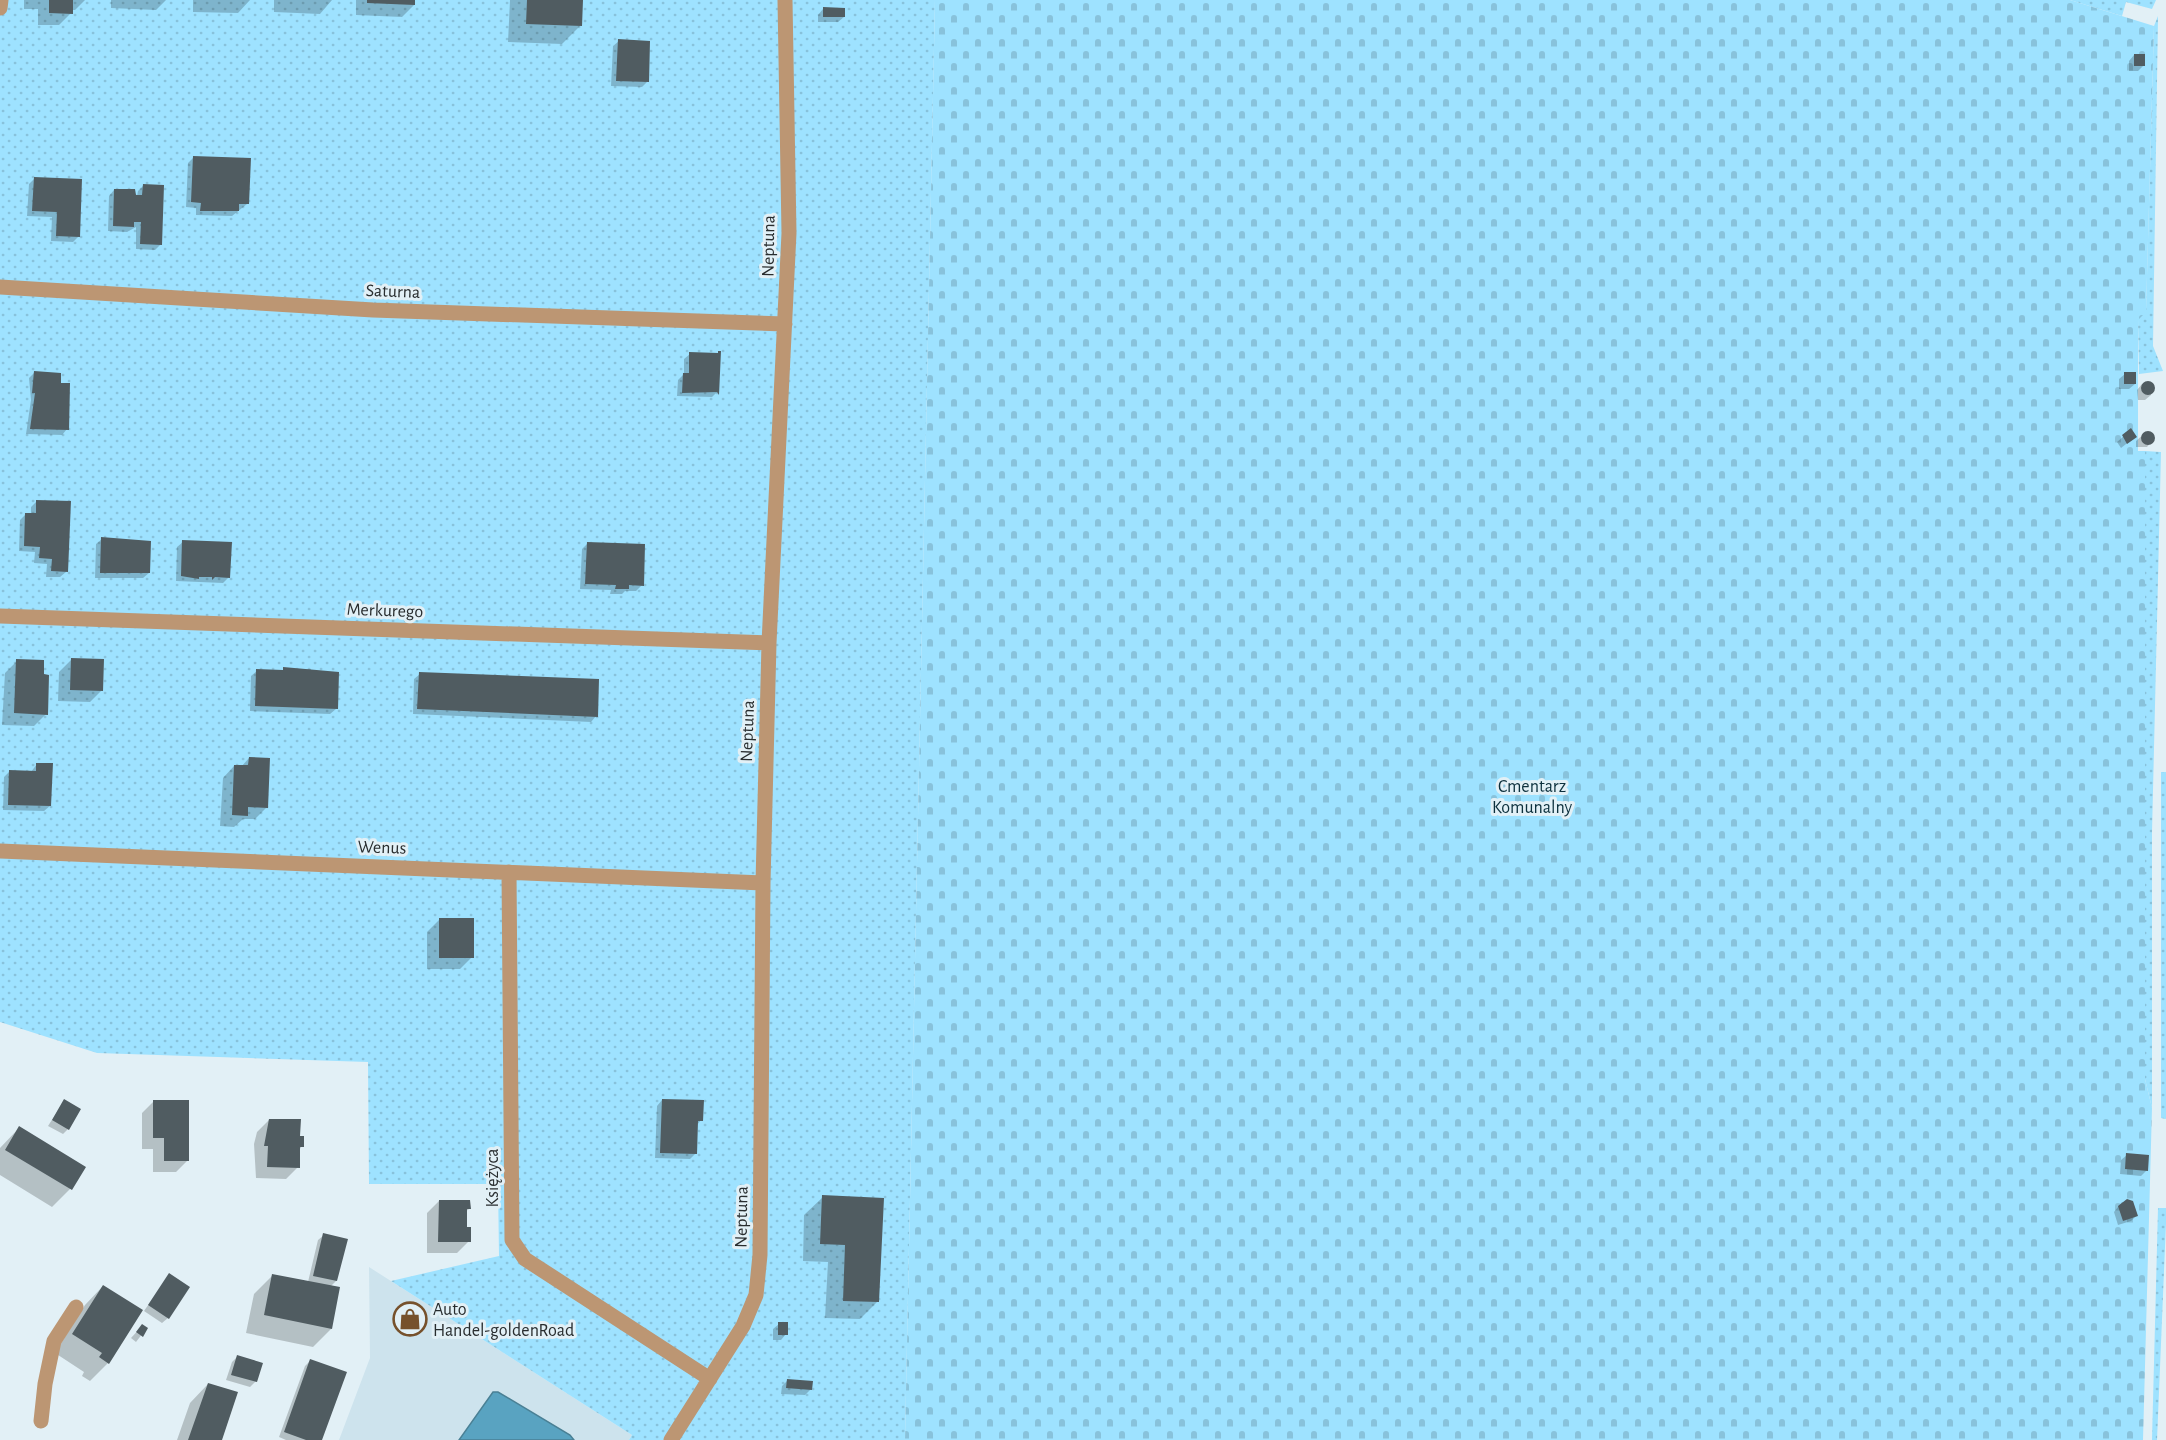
<svg xmlns="http://www.w3.org/2000/svg" width="2166" height="1440" font-family="'Alegreya Sans',sans-serif">
	<style>
		.built { fill: #cde3ed }
		.grass { fill: url(#grass-dots) }
		.cemetery { fill: url(#cemetery-stones) }
		.water { fill: #59a3c1; stroke: #4a8095; stroke-width: 1.5 }
		.shadow { fill: #0003 }
		.building { fill: #505c61 }
		.lines { fill: none; stroke-linecap: round; stroke-linejoin: round }
		.minor { stroke: #bc9673; stroke-width: 15 }
		.labels { text-anchor: middle; stroke-width: 6; stroke-linejoin: round; paint-order: stroke }
		.street-label { font-size: 18px; fill: #282d2f; stroke: #e2f0f6 }
		.park-label { font-size: 18px; fill: #0c303d; stroke: #e2f0f6 }
		.poi-label { font-size: 18px; fill: #282d2f; stroke: #e2f0f6; text-anchor: start }
	</style>
	<defs>
		<pattern id="grass-dots" width="8" height="8" patternUnits="userSpaceOnUse" patternTransform="scale(1.5)"><rect width="8" height="8" fill="#9ee2ff"/><path d="M2 2h.1M6 6h.1" fill="none" stroke="#88c2db" stroke-width="1.8" stroke-linecap="round"/></pattern>
		<pattern id="cemetery-stones" width="16" height="16" patternUnits="userSpaceOnUse" patternTransform="scale(1.5)"><rect width="16" height="16" fill="#9ee2ff"/><path d="M2 7V4a2 2 0 0 1 4 0v3zM10 15v-3a2 2 0 0 1 4 0v3z" fill="#88c2db"/></pattern>
	</defs>
	<rect width="100%" height="100%" fill="#e2f0f6"/>
	<!-- built -->
	<path class="built" d="M369,1267L632,1435L629,1440H339L370,1358Z"/>
	<!-- grass -->
	<path class="grass" d="M0,0H935L905,1440H629L632,1435L391,1281L499,1256L498,1184H369L368,1062L97,1053L0,1022Z
		M2070,0H2156L2152,9L2126,2L2122,16Z
		M2158,16L2153,346L2163,371L2139,374L2138,319L2146,311L2154,26Z
		M2145,451L2161,452L2152,833V1108L2145,1079Z
		M2161,772H2166V1119L2161,1118Z
		M2158,1208H2166V1223L2157,1440H2152Z"/>
	<!-- cemetery -->
	<path class="cemetery" d="M935,0H2070L2154,26L2146,312L2138,320V451H2145V1079L2152,1108L2143,1440H905Z"/>
	<!-- water -->
	<path class="water" d="M493,1392H498L570,1435L574,1440H459Z"/>
	<!-- shadow -->
	<path class="shadow" d="M24,0H85L75,10H71V13L59,25H38V9H24Z
		M111,0H166L156,10L111,8Z
		M193,0H250L238,13L193,12Z
		M274,0H332L320,14L274,12Z
		M356,0H414V5L402,17L356,15Z
		M510,0H581L580,26L562,44L508,42Z
		M823,9L844,17L838,22H818V15Z
		M619,41L647,82L642,87L611,86L613,46Z
		M2134,55L2144,65L2138,71H2129V61Z
		M193,158L247,204L232,216L196,215V208L186,207L188,163Z
		M34,179L79,236L73,242L51,241L52,217L27,216L29,184Z
		M143,186L161,244L155,250L136,249V227L127,232L108,231L109,196L114,190L137,196L138,191Z
		M690,354L718,391L712,397L677,396L678,380L684,374V359Z
		M34,373L67,429L62,435L26,434L31,400L29,378Z
		M2125,374L2135,384L2129,389H2119V379Z
		M2151,383V395L2145,400H2138L2137,390L2142,384Z
		M2131,430L2135,437L2121,448L2117,442Z
		M2145,433L2152,435V441L2147,447H2136V441Z
		M37,501L66,572L60,577H46L47,564L34,563L35,552L19,551L20,520L26,514H31V507Z
		M102,539L149,573L143,578H95L96,544Z
		M183,542L229,577L223,583L176,581L177,547Z
		M587,544L642,585L636,591H625L622,594H610L611,590L580,589L582,549Z
		M71,660L102,690L90,702L58,701L59,672Z
		M17,661L46,714L34,726L2,725L5,673Z
		M311,669V673L336,709L330,714L250,711L251,676L257,671Z
		M420,674L596,716L591,722L413,714L414,679Z
		M249,758L267,807L255,819H243L234,827L220,826L223,778L234,766L241,767Z
		M37,764L50,806L44,811L3,810L4,777L10,771L31,772Z
		M439,920L472,957L460,969H427V932Z
		M662,1100L701,1120L697,1125L696,1153L690,1159L655,1158L657,1106Z
		M64,1101L68,1129L63,1134L48,1126Z
		M154,1101L188,1160L176,1172H153V1149H142V1113Z
		M269,1120L299,1137L302,1146L299,1150L298,1167L286,1179L256,1178L254,1144L257,1132Z
		M19,1128L84,1167L70,1189L52,1207L0,1175V1148Z
		M2127,1155L2147,1170L2141,1176L2120,1174L2121,1160Z
		M823,1197L878,1301L860,1319L825,1318L828,1262L803,1261L804,1215Z
		M439,1201L469,1209L465,1212L466,1228L469,1241L457,1253H427V1213Z
		M2122,1202L2132,1203L2136,1216L2131,1221L2118,1225L2114,1212Z
		M324,1235L346,1240L336,1281L330,1287L331,1329L313,1347L246,1333L254,1294L273,1275L308,1282L318,1240Z
		M169,1275L168,1318L162,1323L144,1311Z
		M103,1286L108,1363L90,1381L82,1376L84,1372L55,1353L85,1305Z
		M779,1324L786,1334L781,1340H773V1329Z
		M142,1326L146,1329L136,1342L131,1338Z
		M237,1357L256,1381L250,1387L226,1380L232,1362Z
		M311,1360L320,1440H286L279,1437L305,1366Z
		M787,1381L811,1389L805,1395L781,1394L782,1386Z
		M208,1384L221,1440H177L190,1403Z"/>
	<!-- building -->
	<path class="building" d="M49,0H73V14L49,13Z
		M367,0H415V5L367,3Z
		M527,0H583L582,26L526,24Z
		M823,7L845,8V17H823Z
		M618,39L650,41L649,82L616,81Z
		M2134,54H2145V66H2134Z
		M193,156L251,158L249,204H239V211H200L201,203L191,202Z
		M34,177L82,179L80,237L56,236L57,212L32,211Z
		M143,184L164,185L162,245L140,244L141,222H134V227L113,226L114,189H135L136,195H142Z
		M718,351H721L719,395L717,392L682,393L683,373H689V352L718,353Z
		M34,371L61,373V383H70L69,430L30,429L35,393H32Z
		M2124,372H2136V384H2124Z
		M2141 388a7 7 0 1 1 14 0a7 7 0 1 1-14 0Z
		M2131,428L2137,437L2127,444L2122,435Z
		M2141 438a7 7 0 1 1 14 0a7 7 0 1 1-14 0Z
		M36,500L71,501L68,572L51,571L52,559L39,558L40,547L24,546L25,513H36Z
		M101,537L151,541L150,573H100Z
		M182,540L232,542L230,578L215,577L212,580V577H199V579L181,576Z
		M587,542L645,544L644,586L629,585V589H615L616,585L585,584Z
		M71,658L104,659L103,691L70,690Z
		M16,659L44,660V674L49,675L48,715L14,713Z
		M283,667L339,672L338,709L255,706L256,669L283,670Z
		M419,672L599,679L598,717L417,709Z
		M249,757L270,758L268,808L248,807V816L232,815L234,765H248Z
		M36,763H53L51,806L8,805L9,770L36,771Z
		M439,918H474V958H439Z
		M64,1099L81,1109L69,1130L52,1120Z
		M662,1099L704,1100L703,1121H698L697,1154L660,1153Z
		M153,1100H189V1161H164V1138H153Z
		M269,1119H301L300,1136H304V1147H300V1168L267,1167L268,1146H264Z
		M19,1126L86,1167L72,1190L5,1150Z
		M2126,1153L2149,1155L2148,1171L2125,1169Z
		M822,1195L884,1198L879,1302L843,1301L845,1245L820,1244Z
		M2127,1199L2133,1201L2138,1216L2123,1221L2118,1206Z
		M439,1200H470L471,1209H467V1227H471V1242H438Z
		M323,1233L348,1239L337,1281L313,1276Z
		M169,1273L190,1287L169,1319L148,1305Z
		M272,1274L340,1287L332,1329L264,1315Z
		M103,1285L143,1310L109,1364L99,1357L102,1353L72,1334Z
		M778,1322H788V1335H778Z
		M142,1324L148,1328L143,1337L136,1332Z
		M237,1355L263,1363L257,1382L231,1375Z
		M310,1359L347,1372L322,1440H306L284,1432Z
		M787,1379L813,1381L812,1390L786,1388Z
		M208,1383L238,1392L222,1440H188Z"/>
	<g class="lines">
		<!-- minor -->
		<path class="minor" d="M0,8L1,0
			M0,287L373,310L785,324
			M0,616L769,643
			M0,851L763,883
			M509,872L512,1240L525,1259L710,1379
			M41,1421L45,1384L54,1341L76,1307
			M671,1440L743,1326L756,1295L760,1255L763,883L769,643L789,233L785,0"/>
	</g>
	<!-- icons -->
	<defs>
		<symbol id="shop-ring" viewBox="-11 -11 22 22"><circle r="9.5" fill="#e2f0f6" stroke="#76512c" stroke-width="1.5"/><path d="M-5-2.5h2.3a2.7 3.5 0 0 1 5.4 0H5L5.5 6h-11ZM-1.5-2.5h3a1.5 2.3 0 0 0-3 0Z" fill="#76512c"/></symbol>
	</defs>
	<g fill-rule="evenodd">
		<use href="#shop-ring" x="391" y="1300" width="38" height="38"/>
	</g>
	<g class="labels">
		<!-- street labels -->
		<g class="street-label">
			<text transform="translate(768 246) rotate(-89)" y="6">Neptuna</text>
			<text transform="translate(393 291) rotate(2)" y="6">Saturna</text>
			<text transform="translate(385 610) rotate(2)" y="6">Merkurego</text>
			<text transform="translate(747 731) rotate(-88)" y="6">Neptuna</text>
			<text transform="translate(382 847) rotate(2)" y="6">Wenus</text>
			<text transform="translate(492 1178) rotate(-90)" y="6">Księżyca</text>
			<text transform="translate(741 1217) rotate(-89)" y="6">Neptuna</text>
		</g>
		<!-- park labels -->
		<g class="park-label">
			<text x="1532" y="792">Cmentarz<tspan x="1532" dy="21">Komunalny</tspan></text>
		</g>
		<!-- poi labels -->
		<g class="poi-label">
			<text x="433" y="1315">Auto<tspan x="433" dy="21">Handel-goldenRoad</tspan></text>
		</g>
	</g>
</svg>
